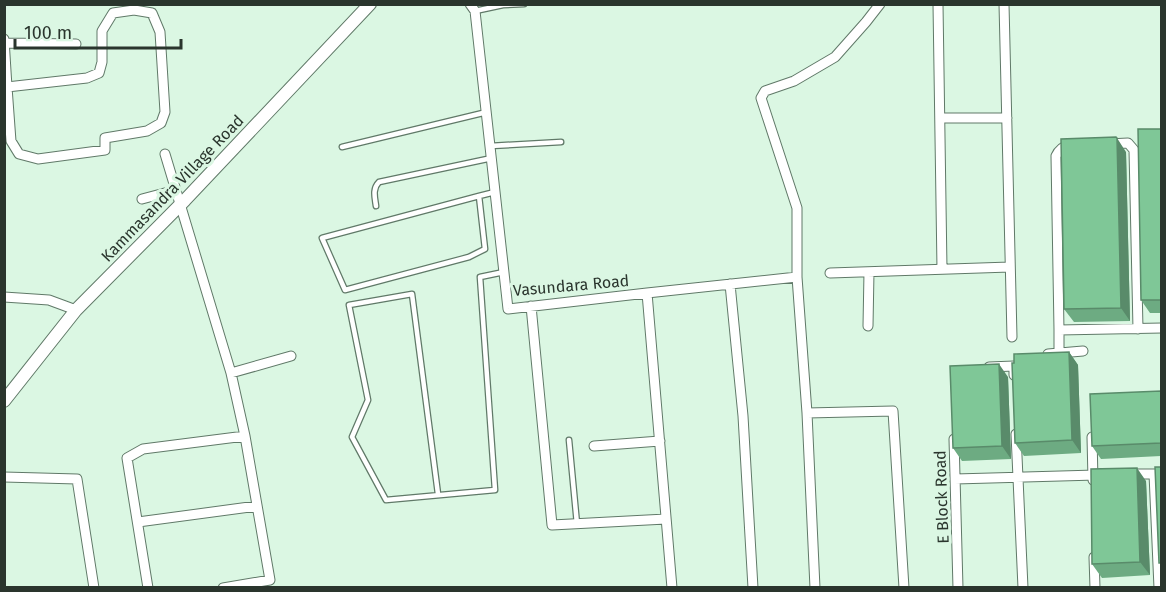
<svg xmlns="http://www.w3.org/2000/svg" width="1166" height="592" font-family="'Fira Sans',sans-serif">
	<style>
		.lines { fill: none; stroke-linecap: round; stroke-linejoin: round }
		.service-casing { stroke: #607968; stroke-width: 7 }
		.minor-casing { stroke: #607968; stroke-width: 11 }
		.tertiary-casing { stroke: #607968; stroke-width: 14 }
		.service { stroke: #fff; stroke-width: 4.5 }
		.minor { stroke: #fff; stroke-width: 9 }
		.tertiary { stroke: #fff; stroke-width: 12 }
		.wall { fill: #6dab82 }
		.shaded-wall { fill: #598b6a }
		.building { fill: #7fc797; stroke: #598b6a; stroke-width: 1.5 }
		.labels { text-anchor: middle; stroke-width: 6; stroke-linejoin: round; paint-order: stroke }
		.street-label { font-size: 16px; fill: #2a352d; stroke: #dbf7e3 }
	</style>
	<rect width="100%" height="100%" fill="#dbf7e3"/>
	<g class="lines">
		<defs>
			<path id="service" d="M475,11L503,5L524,4
				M490,146L561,142
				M342,147L487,112
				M479,196L485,249L469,257L345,290L322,238L479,196L495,192
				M376,206C375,198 372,189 379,182L492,158
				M569,440L577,524
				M438,494L412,294L349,305L368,400L352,437L386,500L495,490L480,277L504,272"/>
			<path id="minor" d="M470,4L475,11L508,309L647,293L672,588
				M938,4L942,269
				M1004,4L1012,337
				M4,39L7,87L11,141L19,154L38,159L105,150V138L147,131L161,123L165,112L160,32L152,13L134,10L113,13L102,31V62L99,73L87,78L7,87
				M5,43L76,44
				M940,118H1007
				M1071,144C1063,146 1059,149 1056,156L1059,330L1162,328
				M1108,144L1128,143L1134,150L1138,329
				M165,154L231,373L245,436L270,580L223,588
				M142,199L176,190
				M830,273L1010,267
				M730,284L743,416L753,588
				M647,293L797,277
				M4,297L49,300L76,310
				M531,306L552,525L666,519
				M868,326L869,272
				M1059,330V353
				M1048,354L1083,351
				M989,367L1014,366V375
				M231,373L291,356
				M807,413L893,411L904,588
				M1016,434L1023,588
				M1092,437L1093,480
				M954,439L958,588
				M594,446L660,441
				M1131,474H1162
				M1154,474L1159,588
				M4,477L77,479L94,588
				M955,479L1096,475
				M138,522L257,506
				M1094,557L1095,588
				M148,588L127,458L143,449L245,436
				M815,588L807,413L797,277V208L761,98L765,91L794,81L835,57L866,22L880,4"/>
			<path id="tertiary" d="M4,401L76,310L185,200L370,4"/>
		</defs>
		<!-- service casing -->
		<use href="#service" class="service-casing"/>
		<!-- minor casing -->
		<use href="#minor" class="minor-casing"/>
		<!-- tertiary casing -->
		<use href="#tertiary" class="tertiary-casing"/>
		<!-- service -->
		<use href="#service" class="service"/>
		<!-- minor -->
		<use href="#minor" class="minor"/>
		<!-- tertiary -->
		<use href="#tertiary" class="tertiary"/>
	</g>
	<!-- wall -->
	<path class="wall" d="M1161,129V313H1150L1141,300Z
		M1126,152L1130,321L1074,322L1064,309Z
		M1069,352L1078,365L1081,453L1024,456L1015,443L1014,363Z
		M1008,377L1011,459L962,461L953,448Z
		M1161,391V456L1101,459L1092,446Z
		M1146,481L1150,575L1102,578L1092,564Z"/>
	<!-- shaded-wall -->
	<path class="shaded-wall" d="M1117,138L1126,152L1130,321L1121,308Z
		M1069,352L1078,365L1081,453L1072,440Z
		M999,364L1008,377L1011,459L1002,446Z
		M1137,468L1146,481L1150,575L1140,562Z"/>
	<!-- building -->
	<path class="building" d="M1138,129H1161V300H1141Z
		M1116,137L1117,138L1121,308L1064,309L1061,139Z
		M1069,352L1072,440L1015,443L1012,363H1014V354Z
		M999,364L1002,446L953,448L950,366Z
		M1161,391V443L1092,446L1090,394Z
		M1155,467H1161V563H1159Z
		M1137,468L1140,562L1092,564L1091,469Z"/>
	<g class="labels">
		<!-- street labels -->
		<g class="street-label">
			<text transform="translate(172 188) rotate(-46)" y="6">Kammasandra Village Road</text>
			<text transform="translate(571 285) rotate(-5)" y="6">Vasundara Road</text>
			<text transform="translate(941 497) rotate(-92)" y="6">E Block Road</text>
		</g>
	</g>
	<!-- border -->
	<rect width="1166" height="592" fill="none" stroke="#2a352d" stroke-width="12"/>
	<!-- scale -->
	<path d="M15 39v9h166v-9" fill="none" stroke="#2a352d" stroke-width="3"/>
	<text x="24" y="39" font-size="18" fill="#2a352d" stroke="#dbf7e3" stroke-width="4.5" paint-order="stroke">100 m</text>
</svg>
